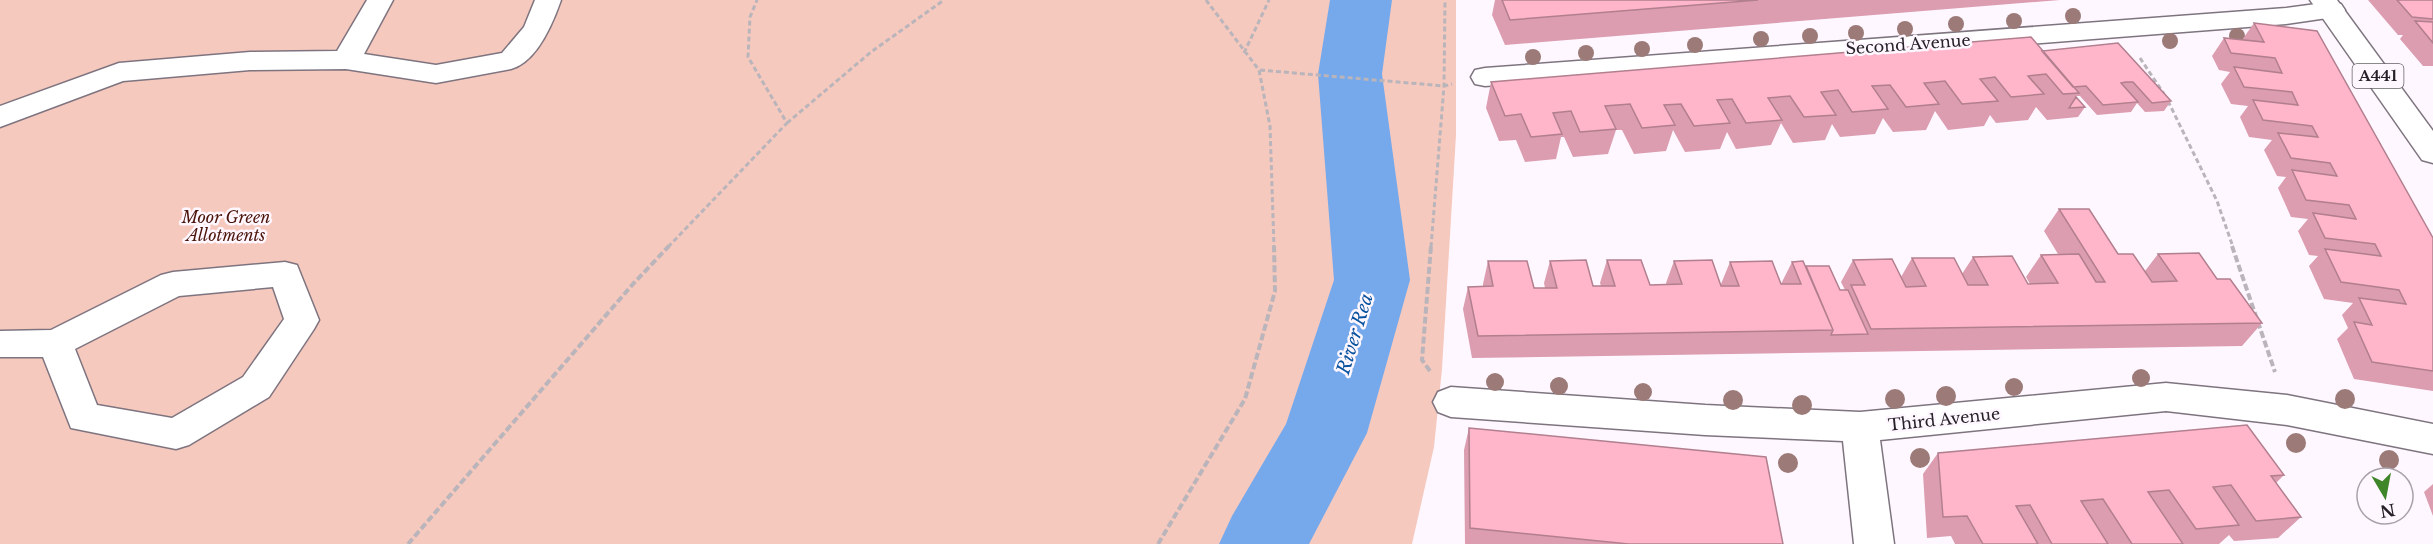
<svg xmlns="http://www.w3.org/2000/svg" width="2433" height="544" font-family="'Libre Baskerville',serif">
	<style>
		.green { fill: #f6c9be }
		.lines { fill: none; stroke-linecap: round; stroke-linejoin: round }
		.river { fill: #76a9eb; fill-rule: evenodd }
		.minor-casing { stroke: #7e747f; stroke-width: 3 }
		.major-casing { stroke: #7e747f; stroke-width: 3 }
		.path-far1 { stroke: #bab4bb; stroke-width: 3; stroke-dasharray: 5 3; stroke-linecap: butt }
		.path { stroke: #bab4bb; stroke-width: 4; stroke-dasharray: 7 3; stroke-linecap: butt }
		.minor { fill: #fff; fill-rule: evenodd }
		.major { fill: #fff; fill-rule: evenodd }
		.tree { fill: #9b7a77 }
		.wall { fill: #db9daf }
		.building { fill: #ffb6cb; stroke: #b27f8e; stroke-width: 1.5 }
		.labels { text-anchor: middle; stroke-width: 5; stroke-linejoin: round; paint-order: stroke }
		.shield { fill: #fff7ff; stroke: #666167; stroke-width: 1.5 }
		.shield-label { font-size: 15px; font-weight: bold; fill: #252126 }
		.street-label { font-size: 16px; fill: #252126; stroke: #fff7ff }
		.park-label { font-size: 16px; font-style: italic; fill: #4a1408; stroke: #fff7ff }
		.water-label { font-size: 18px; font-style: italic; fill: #06519d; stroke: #fff7ff }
	</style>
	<rect width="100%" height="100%" fill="#fff7ff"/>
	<!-- green -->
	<path class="green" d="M0,0H1456V135L1442,369L1434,447L1412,544H0Z"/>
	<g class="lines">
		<!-- river -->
		<path class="river" d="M1330,0H1392L1382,74L1410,280L1367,433L1309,544H1219L1232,516L1286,424L1334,280L1318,74Z"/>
		<defs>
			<path id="minor" d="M367,0H393L364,54L436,65L502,53L524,27L535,0H561C553,23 537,62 511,69L436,83L346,69L250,70L123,81L0,127V106L119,63L250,52L337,51Z
				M2331,2L2341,4L2345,10L2341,16L2286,24L1485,86L1475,84L1471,77L1475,70L1485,68L2286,8Z
				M285,262L297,265L319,320L314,329L269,397L189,445L176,449L71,428L43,357H0V331L51,330L161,275L173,272ZM273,287L284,319L243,377L172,418L97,405L75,349L179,296Z
				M2166,383L2287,395L2433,424V454L2287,425L2166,411L1880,440L1894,544H1854L1843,441L1705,435L1451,417L1438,412L1433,402L1438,392L1451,387L1705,405L1860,412Z"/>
			<path id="major" d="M2310,0H2337L2433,131V163L2422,160Z"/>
		</defs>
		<!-- minor casing -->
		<use href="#minor" class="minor-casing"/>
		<!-- major casing -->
		<use href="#major" class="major-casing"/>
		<!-- path-far1 -->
		<path class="path-far1" d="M1206,0L1259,70L1270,126L1274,247
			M1244,53L1269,0
			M2140,58L2164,94
			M1260,70L1444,86L1452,84
			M2168,101L2217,201L2233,247
			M787,123L871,52L944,0
			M668,247L787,123L748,57L750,17L757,0
			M1431,247L1444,86L1445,0"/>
		<!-- path -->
		<path class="path" d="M2232,246L2275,372
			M1430,371L1422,360L1431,246
			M408,544L633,284L669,246
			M1158,544L1245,399L1275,291L1274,246"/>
		<!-- minor -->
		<use href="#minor" class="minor"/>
		<!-- major -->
		<use href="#major" class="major"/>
	</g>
	<!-- trees -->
	<g class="tree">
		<circle cx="2073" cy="16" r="8"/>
		<circle cx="2014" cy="21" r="8"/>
		<circle cx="1956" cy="24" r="8"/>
		<circle cx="1905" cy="29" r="8"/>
		<circle cx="1856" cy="33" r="8"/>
		<circle cx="1810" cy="36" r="8"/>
		<circle cx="2237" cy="36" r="8"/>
		<circle cx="1761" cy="39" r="8"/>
		<circle cx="2170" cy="41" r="8"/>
		<circle cx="1695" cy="45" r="8"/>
		<circle cx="1642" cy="49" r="8"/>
		<circle cx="1586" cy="53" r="8"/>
		<circle cx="1533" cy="57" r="8"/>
		<circle cx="2141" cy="378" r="9"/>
		<circle cx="1495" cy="382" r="9"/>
		<circle cx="1559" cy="386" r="9"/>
		<circle cx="2014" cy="387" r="9"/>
		<circle cx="1643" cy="392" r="9"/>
		<circle cx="1946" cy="396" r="10"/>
		<circle cx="1895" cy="399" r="10"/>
		<circle cx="2345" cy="399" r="10"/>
		<circle cx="1733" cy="400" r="10"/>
		<circle cx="1802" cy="405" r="10"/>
		<circle cx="2296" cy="443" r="10"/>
		<circle cx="1920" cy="458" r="10"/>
		<circle cx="2389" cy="460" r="10"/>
		<circle cx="1788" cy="463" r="10"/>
	</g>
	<!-- wall -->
	<path class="wall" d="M1495,0H2060L1505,45L1492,15Z
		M2368,0H2433V66H2423L2400,39L2403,35H2398Z
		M2254,23L2433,238V391L2354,379L2337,339L2348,328L2342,315L2353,303L2324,299L2309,266L2318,256L2309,255L2298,231L2308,219L2291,217L2278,188L2286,177L2277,176L2264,150L2272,140L2249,137L2240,117L2248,106L2231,104L2221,84L2230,72L2219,70L2212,56L2224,38L2242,40Z
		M2118,43L2171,101L2164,111L2145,112L2137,103L2131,112L2097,115L2080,96H2077L2076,97L2085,107L2078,117L2047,120L2036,107L2028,120L1996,123L1990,115L1984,126L1948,130L1935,111L1926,130L1893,132L1883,118L1875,134L1840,137L1832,124L1825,140L1793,143L1781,123L1771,145L1736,149L1727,132L1720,149L1685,152L1673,130L1666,151L1634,154L1622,130H1616L1608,154L1573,157L1564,137H1561L1556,159L1525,162L1516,140L1499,141L1486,108L1491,82L2042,51Z
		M2059,209L2118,254L2145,271L2158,254L2217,279L2262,323L2242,346L1472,358L1463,309L1468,287H1483V284L1488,261L1534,288H1545L1544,283L1550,261L1593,286H1601L1600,283L1607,260L1650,285H1667L1666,283L1674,261L1721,284L1730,262L1781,284L1792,262L1806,266L1840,290H1845L1841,282L1853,260L1901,277L1912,258L1962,274L1973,257L2028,284H2030L2026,277L2041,255L2058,254L2044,231Z
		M1469,428L1783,544H1465L1464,450Z
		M1938,453L2284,475L2276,483L2301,517L2278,538L2234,541L2229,535L2219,544H1955L1951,536L1927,538L1923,474Z
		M2433,484V516L2424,492Z"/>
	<!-- building -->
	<path class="building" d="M1502,0H1758L1510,20Z
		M2397,0H2433V19L2412,17Z
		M2415,21L2433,22V43Z
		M2254,23L2317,31L2433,238V371L2372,362L2354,322L2372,325L2359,298L2406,304L2399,290L2341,282L2325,249L2381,256L2375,244L2325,238L2313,213L2356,219L2349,205L2306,200L2292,170L2337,176L2330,163L2291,158L2278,133L2318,137L2312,126L2263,120L2253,100L2298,105L2292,92L2244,87L2234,67L2282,73L2275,58L2231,53L2224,38L2264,42Z
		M2031,37L2079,93L2063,94L2046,74L2028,76L2044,94L2011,97L1995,77L1980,79L1998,101L1962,104L1945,81L1924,83L1939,104L1906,107L1890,85L1872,86L1888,109L1852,112L1838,90L1821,92L1836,115L1804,117L1790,96L1768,98L1782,120L1746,123L1732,99L1717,100L1730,123L1694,126L1681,104L1664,105L1675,125L1642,128L1630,104L1605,106L1616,129L1580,132L1571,111L1553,113L1562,134L1531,137L1521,114L1505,116L1491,82Z
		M2118,43L2171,101L2152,103L2133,82H2126L2121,83L2138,102L2103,105L2086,86L2073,87L2042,51Z
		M2076,97L2085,107L2069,108Z
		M2059,209H2089L2118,254H2133L2152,282L2177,281L2158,254L2199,253L2217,279H2230L2262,323L1871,329L1851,285H1865L1853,260L1892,259L1906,287L1926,286L1912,258H1954L1968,285H1988L1973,257L2012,256L2028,284L2058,283L2041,255L2079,254L2096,282H2105Z
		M1586,260L1593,286H1615L1607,260H1641L1650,285L1682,284L1674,261L1712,260L1721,286H1739L1730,262L1772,261L1781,284H1801L1792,262L1803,261L1833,330L1478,336L1468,287L1493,286L1488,261H1527L1534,288H1557L1550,261Z
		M1806,266H1829L1840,290H1848L1868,334L1831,335L1833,330Z
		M2247,425L2284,475L2271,476L2301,517L2256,521L2231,485L2213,487L2239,525L2196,529L2169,490L2148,492L2183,544H2132L2103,499L2081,501L2108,544H2052L2030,505L2016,506L2038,544H1983L1967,516L1943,517L1938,453Z
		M1469,428L1766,457L1783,544H1629L1470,528Z"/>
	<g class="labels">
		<!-- shield labels -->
		<rect class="shield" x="2352.5" y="64" width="51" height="24" rx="4.5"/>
		<g class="shield-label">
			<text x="2378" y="81">A441</text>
		</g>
		<!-- street labels -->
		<g class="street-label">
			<text transform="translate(1908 44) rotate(-4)" y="6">Second Avenue</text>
			<text transform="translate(1944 419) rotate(-6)" y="6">Third Avenue</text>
		</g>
		<!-- park labels -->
		<g class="park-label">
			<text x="226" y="223">Moor Green<tspan x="226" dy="18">Allotments</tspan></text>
		</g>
		<!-- water labels -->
		<g class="water-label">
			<text transform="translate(1355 334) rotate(-73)" y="6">River Rea</text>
		</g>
	</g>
	<!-- north arrow -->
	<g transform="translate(2385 496) rotate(170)"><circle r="28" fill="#fff7ff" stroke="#a8a1a8" stroke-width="1.5"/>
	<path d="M0-4.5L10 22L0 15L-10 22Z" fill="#3f852a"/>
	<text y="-9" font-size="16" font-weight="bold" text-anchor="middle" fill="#252126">N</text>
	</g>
</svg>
